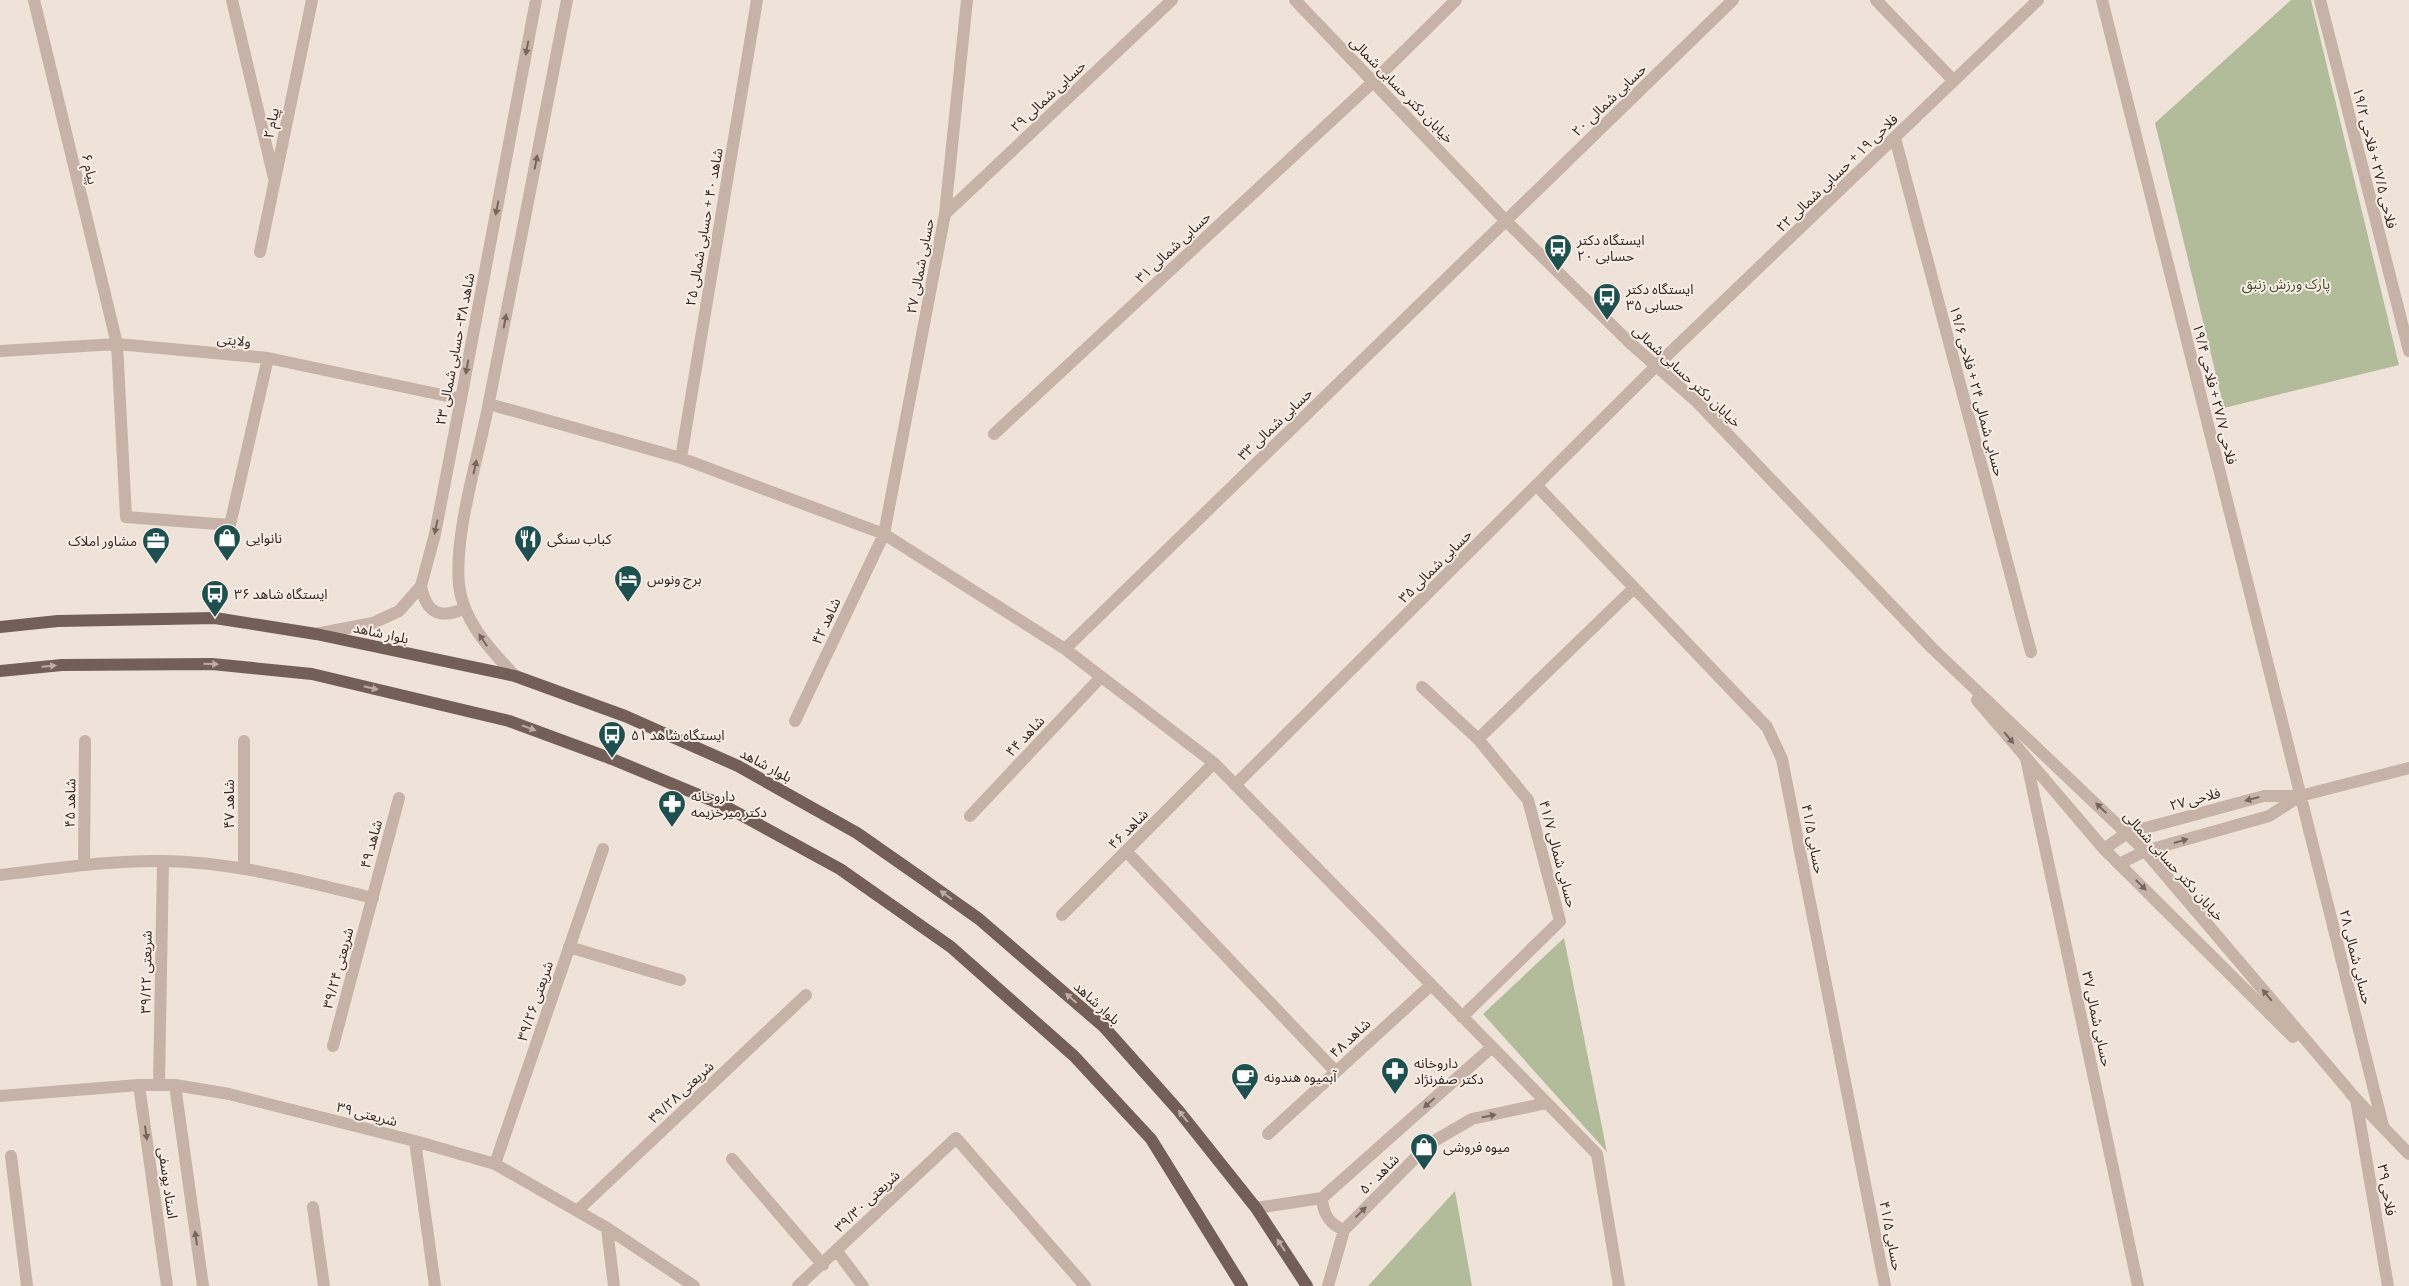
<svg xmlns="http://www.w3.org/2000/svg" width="2409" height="1286" font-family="Manrope,'Noto Sans Arabic',sans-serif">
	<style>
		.green { fill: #b3bc9a }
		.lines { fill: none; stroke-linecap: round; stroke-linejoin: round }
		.minor { stroke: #c6b2a6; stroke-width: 12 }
		.tertiary { stroke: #c6b2a6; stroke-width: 12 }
		.primary { stroke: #735f58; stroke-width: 12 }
		.oneway { fill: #756760 }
		.oneway2 { fill: #bcada6 }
		.labels { text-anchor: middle; stroke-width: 4; stroke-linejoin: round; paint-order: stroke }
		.street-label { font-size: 14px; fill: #322926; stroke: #f7ede5 }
		.poi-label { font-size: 14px; fill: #322926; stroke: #f7ede5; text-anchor: start }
		.park-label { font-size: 14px; fill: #454f2c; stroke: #f7ede5 }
	</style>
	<rect width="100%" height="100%" fill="#efe3d9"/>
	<!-- green -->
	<path class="green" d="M2291,0H2311L2399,365L2224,408L2155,123Z
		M1564,938L1607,1152L1483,1014Z
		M1455,1191L1472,1286H1368Z"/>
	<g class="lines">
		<!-- minor -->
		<path class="minor" d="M34,0L117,344L126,517L230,525L268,358
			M232,0L274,178
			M1876,0L1954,81
			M2102,0L2383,1126
			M2320,0L2409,351
			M1895,138L2031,652
			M945,214L1172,0
			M260,252L312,0
			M0,351L117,344L268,358L461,399
			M489,404L681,458L884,534L1065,649L1214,763L1597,1154L1619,1286
			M994,434L1373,82L1456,0
			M681,458L757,0
			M1537,486L1767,727L1782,759L1885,1286
			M1065,649L1733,0
			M1422,687L1478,739L1528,800L1560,921L1462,1017
			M795,721L884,534L945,214L967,0
			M1478,739L1634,588
			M244,741V868
			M2026,758L2138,1286
			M1235,785L1655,367L2038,0
			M970,816L1101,677
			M2104,849L2127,833L2264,796H2300L2409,768
			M1126,851L1336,1072
			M2119,864L2145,851L2269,816L2300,796
			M84,865L85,741
			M0,875C54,869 109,860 163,861C235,862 304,881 373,898
			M1062,915L1214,763
			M569,947L680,980
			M333,1046L399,798
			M159,1084L163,861
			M0,1096L139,1085H175L229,1094L415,1141L495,1164L607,1228L694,1286
			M2356,1099L2388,1286
			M1268,1134L1431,985
			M415,1141L435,1286
			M11,1156L27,1286
			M732,1159L823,1265
			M495,1164L603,849
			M1322,1198C1323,1214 1329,1224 1344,1230
			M313,1207L324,1286
			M1256,1208L1322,1198L1492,1047
			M577,1211L806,995
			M607,1228L614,1286
			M836,1250L863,1286
			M798,1286L956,1138L1085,1286
			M1328,1286L1344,1230L1429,1144L1472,1119L1547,1103"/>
		<!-- tertiary -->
		<path class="tertiary" d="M1295,0L1506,221L1630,343L1697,402L1932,648L2145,851L2356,1099
			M421,586C426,613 440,620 465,608
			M316,634L373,623L399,611L421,586L435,534L461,399L536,0
			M515,676C491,650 463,622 459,585C454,531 479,456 489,402C516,268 541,134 567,0
			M1977,700L2104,849L2293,1037
			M139,1085L167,1286
			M175,1085L203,1286
			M2350,1093L2409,1154"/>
		<!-- primary -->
		<path class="primary" d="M0,627L58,621L215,618L316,634L515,676L625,716L738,766L857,833L920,877L979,919L1104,1027L1178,1110L1256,1208L1307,1286
			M0,671L62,665L212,664L312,674L509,721L612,759L723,805L840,869L951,947L1074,1056L1151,1139L1242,1286"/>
	</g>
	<!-- one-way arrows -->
	<defs><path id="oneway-solid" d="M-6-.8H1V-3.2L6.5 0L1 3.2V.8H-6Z" transform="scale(1.25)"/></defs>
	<g class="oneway">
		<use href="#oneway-solid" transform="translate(527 48) rotate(101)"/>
		<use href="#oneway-solid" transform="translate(536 162) rotate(-79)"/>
		<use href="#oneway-solid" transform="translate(497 208) rotate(101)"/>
		<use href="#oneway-solid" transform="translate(505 321) rotate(-79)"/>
		<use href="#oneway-solid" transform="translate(467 367) rotate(101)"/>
		<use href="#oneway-solid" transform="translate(475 467) rotate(-78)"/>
		<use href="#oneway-solid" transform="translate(436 527) rotate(102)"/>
		<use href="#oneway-solid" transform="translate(483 640) rotate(-124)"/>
		<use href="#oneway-solid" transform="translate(2009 738) rotate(50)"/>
		<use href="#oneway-solid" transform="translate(2252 799) rotate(165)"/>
		<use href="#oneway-solid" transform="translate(2101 808) rotate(-136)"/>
		<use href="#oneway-solid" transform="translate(2181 841) rotate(-16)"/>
		<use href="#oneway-solid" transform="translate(2141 885) rotate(45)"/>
		<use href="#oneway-solid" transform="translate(2267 995) rotate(-130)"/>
		<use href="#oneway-solid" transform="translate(1429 1103) rotate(138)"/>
		<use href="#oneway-solid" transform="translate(1489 1116) rotate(-12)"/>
		<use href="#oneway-solid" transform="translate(146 1133) rotate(82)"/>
		<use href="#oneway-solid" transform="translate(1361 1212) rotate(-45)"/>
		<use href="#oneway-solid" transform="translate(196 1238) rotate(-98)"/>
	</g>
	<g class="oneway2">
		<use href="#oneway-solid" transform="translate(211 664) rotate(2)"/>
		<use href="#oneway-solid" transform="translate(49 666) rotate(-5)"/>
		<use href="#oneway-solid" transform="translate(371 688) rotate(13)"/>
		<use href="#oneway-solid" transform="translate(529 728) rotate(20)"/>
		<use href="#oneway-solid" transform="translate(946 895) rotate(-144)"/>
		<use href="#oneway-solid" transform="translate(1071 998) rotate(-139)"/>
		<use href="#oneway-solid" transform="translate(1183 1116) rotate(-129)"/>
		<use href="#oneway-solid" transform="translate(1281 1245) rotate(-123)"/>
	</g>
	<!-- icons -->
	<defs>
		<symbol id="bus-pin" viewBox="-11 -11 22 30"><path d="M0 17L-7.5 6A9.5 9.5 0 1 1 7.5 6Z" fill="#1f5050" stroke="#f7ede5"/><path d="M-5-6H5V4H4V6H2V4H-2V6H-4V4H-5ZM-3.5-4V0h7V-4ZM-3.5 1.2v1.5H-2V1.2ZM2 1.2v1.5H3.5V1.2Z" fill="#fff"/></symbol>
		<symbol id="shop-pin" viewBox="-11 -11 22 30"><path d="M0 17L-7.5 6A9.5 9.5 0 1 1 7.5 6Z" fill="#1f5050" stroke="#f7ede5"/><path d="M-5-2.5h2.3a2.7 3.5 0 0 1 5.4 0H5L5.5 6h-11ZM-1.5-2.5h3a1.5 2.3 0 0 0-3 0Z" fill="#fff"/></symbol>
		<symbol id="restaurant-pin" viewBox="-11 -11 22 30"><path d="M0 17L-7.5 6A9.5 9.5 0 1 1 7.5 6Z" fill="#1f5050" stroke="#f7ede5"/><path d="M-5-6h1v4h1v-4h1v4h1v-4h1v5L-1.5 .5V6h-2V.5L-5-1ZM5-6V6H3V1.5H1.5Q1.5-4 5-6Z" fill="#fff"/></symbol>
		<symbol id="office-pin" viewBox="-11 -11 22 30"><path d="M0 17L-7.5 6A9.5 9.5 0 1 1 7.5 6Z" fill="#1f5050" stroke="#f7ede5"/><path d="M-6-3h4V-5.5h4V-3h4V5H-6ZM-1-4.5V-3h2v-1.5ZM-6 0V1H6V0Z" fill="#fff"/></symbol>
		<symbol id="hotel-pin" viewBox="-11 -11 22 30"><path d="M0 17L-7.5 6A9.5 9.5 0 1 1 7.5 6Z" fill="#1f5050" stroke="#f7ede5"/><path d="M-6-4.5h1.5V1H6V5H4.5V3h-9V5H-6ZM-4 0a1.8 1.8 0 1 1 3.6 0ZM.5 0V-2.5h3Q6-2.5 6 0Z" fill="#fff"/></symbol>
		<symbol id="pharmacy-pin" viewBox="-11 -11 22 30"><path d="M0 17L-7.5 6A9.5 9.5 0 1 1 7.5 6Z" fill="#1f5050" stroke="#f7ede5"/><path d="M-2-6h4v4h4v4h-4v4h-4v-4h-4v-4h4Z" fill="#fff"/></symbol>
		<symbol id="cafe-pin" viewBox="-11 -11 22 30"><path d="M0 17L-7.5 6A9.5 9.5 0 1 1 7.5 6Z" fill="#1f5050" stroke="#f7ede5"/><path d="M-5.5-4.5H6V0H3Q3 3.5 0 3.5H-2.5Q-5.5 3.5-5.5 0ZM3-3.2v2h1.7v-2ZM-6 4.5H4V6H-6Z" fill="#fff"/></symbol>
	</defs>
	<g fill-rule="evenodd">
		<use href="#bus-pin" x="1542" y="232" width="32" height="43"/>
		<use href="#bus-pin" x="1591" y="281" width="32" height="43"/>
		<use href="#shop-pin" x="211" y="522" width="32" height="43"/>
		<use href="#restaurant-pin" x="512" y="523" width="32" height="43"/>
		<use href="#office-pin" x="140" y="525" width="32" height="43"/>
		<use href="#hotel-pin" x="612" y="563" width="32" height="43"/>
		<use href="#bus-pin" x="199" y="578" width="32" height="43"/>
		<use href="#bus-pin" x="596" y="719" width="32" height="43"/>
		<use href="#pharmacy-pin" x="656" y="788" width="32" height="43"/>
		<use href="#pharmacy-pin" x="1379" y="1055" width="32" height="43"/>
		<use href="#cafe-pin" x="1229" y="1061" width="32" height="43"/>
		<use href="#shop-pin" x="1408" y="1131" width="32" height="43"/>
	</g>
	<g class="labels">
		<!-- street labels -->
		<g class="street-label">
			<text transform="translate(1402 90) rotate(46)" y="5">خیابان دکتر حسابی شمالی</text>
			<text transform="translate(1048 96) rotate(-43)" y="5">حسابی شمالی ۲۹</text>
			<text transform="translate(1609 100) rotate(-44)" y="5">حسابی شمالی ۲۰</text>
			<text transform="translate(271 123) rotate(-78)" y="5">پیام ۲</text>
			<text transform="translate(2375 158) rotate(76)" y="5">فلاحی ۲۷/۵ + فلاحی ۱۹/۲</text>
			<text transform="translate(90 169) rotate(77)" y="5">پیام ۶</text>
			<text transform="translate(1837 173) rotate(-44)" y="5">فلاحی ۱۹ + حسابی شمالی ۲۲</text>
			<text transform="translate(704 227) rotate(-80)" y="5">شاهد ۴۰ + حسابی شمالی ۲۵</text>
			<text transform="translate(1173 247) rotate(-43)" y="5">حسابی شمالی ۳۱</text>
			<text transform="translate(920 266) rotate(-79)" y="5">حسابی شمالی ۲۷</text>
			<text transform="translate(234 340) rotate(5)" y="5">ولایتی</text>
			<text transform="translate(455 349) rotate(-79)" y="5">شاهد ۳۸- حسابی شمالی ۲۳</text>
			<text transform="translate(1687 376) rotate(43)" y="5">خیابان دکتر حسابی شمالی</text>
			<text transform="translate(1977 391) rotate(75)" y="5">حسابی شمالی ۲۴ + فلاحی ۱۹/۶</text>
			<text transform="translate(2215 394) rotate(76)" y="5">فلاحی ۲۷/۷ + فلاحی ۱۹/۴</text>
			<text transform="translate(1275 424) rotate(-44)" y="5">حسابی شمالی ۳۳</text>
			<text transform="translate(1435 566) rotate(-45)" y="5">حسابی شمالی ۳۵</text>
			<text transform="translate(826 621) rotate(-65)" y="5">شاهد ۴۲</text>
			<text transform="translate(381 633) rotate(12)" y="5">بلوار شاهد</text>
			<text transform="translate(1025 736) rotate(-47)" y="5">شاهد ۴۴</text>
			<text transform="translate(766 765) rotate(28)" y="5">بلوار شاهد</text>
			<text transform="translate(2195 799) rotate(-15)" y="5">فلاحی ۲۷</text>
			<text transform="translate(70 803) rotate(-89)" y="5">شاهد ۴۵</text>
			<text transform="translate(229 804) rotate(-90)" y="5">شاهد ۴۷</text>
			<text transform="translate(1128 829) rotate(-45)" y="5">شاهد ۴۶</text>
			<text transform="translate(1813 839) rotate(79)" y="5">حسابی ۴۱/۵</text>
			<text transform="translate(371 844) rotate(-75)" y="5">شاهد ۴۹</text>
			<text transform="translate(1558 854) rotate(75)" y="5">حسابی شمالی ۴۱/۷</text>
			<text transform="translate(2174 866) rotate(48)" y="5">خیابان دکتر حسابی شمالی</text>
			<text transform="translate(2356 957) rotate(76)" y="5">حسابی شمالی ۲۸</text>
			<text transform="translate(338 968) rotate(-75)" y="5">شریعتی ۳۹/۲۴</text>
			<text transform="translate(146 972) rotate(-89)" y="5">شریعتی ۳۹/۲۲</text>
			<text transform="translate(535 1001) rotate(-71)" y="5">شریعتی ۳۹/۲۶</text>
			<text transform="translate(1097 1003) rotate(42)" y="5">بلوار شاهد</text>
			<text transform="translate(2097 1019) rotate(78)" y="5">حسابی شمالی ۳۷</text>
			<text transform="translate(1350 1038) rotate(-43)" y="5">شاهد ۴۸</text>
			<text transform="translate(681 1092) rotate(-43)" y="5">شریعتی ۳۹/۲۸</text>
			<text transform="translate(367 1114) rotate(14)" y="5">شریعتی ۳۹</text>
			<text transform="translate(1379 1174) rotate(-45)" y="5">شاهد ۵۰</text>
			<text transform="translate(168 1183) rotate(82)" y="5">استاد یوسفی</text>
			<text transform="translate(2387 1190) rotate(80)" y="5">فلاحی ۳۹</text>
			<text transform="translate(867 1201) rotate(-43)" y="5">شریعتی ۳۹/۳۰</text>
			<text transform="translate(1891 1236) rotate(79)" y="5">حسابی ۴۱/۵</text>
		</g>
		<!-- poi labels -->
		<g class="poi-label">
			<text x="1577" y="245">ایستگاه دکتر<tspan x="1577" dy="16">حسابی ۲۰</tspan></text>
			<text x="1626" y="294">ایستگاه دکتر<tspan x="1626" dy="16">حسابی ۳۵</tspan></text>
			<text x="246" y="543">نانوایی</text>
			<text x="547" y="544">کباب سنگی</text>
			<text x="137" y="546" text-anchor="end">مشاور املاک</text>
			<text x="647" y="584">برج ونوس</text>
			<text x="234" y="599">ایستگاه شاهد ۳۶</text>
			<text x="631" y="740">ایستگاه شاهد ۵۱</text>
			<text x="691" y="801">داروخانه<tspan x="691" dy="16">دکتر میرخزیمه</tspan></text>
			<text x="1414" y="1068">داروخانه<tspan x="1414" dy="16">دکتر صفرنژاد</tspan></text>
			<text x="1264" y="1082">آبمیوه هندونه</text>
			<text x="1443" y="1152">میوه فروشی</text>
		</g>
		<!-- park labels -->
		<g class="park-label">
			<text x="2286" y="289">پارک ورزش زنبق</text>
		</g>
	</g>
</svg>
